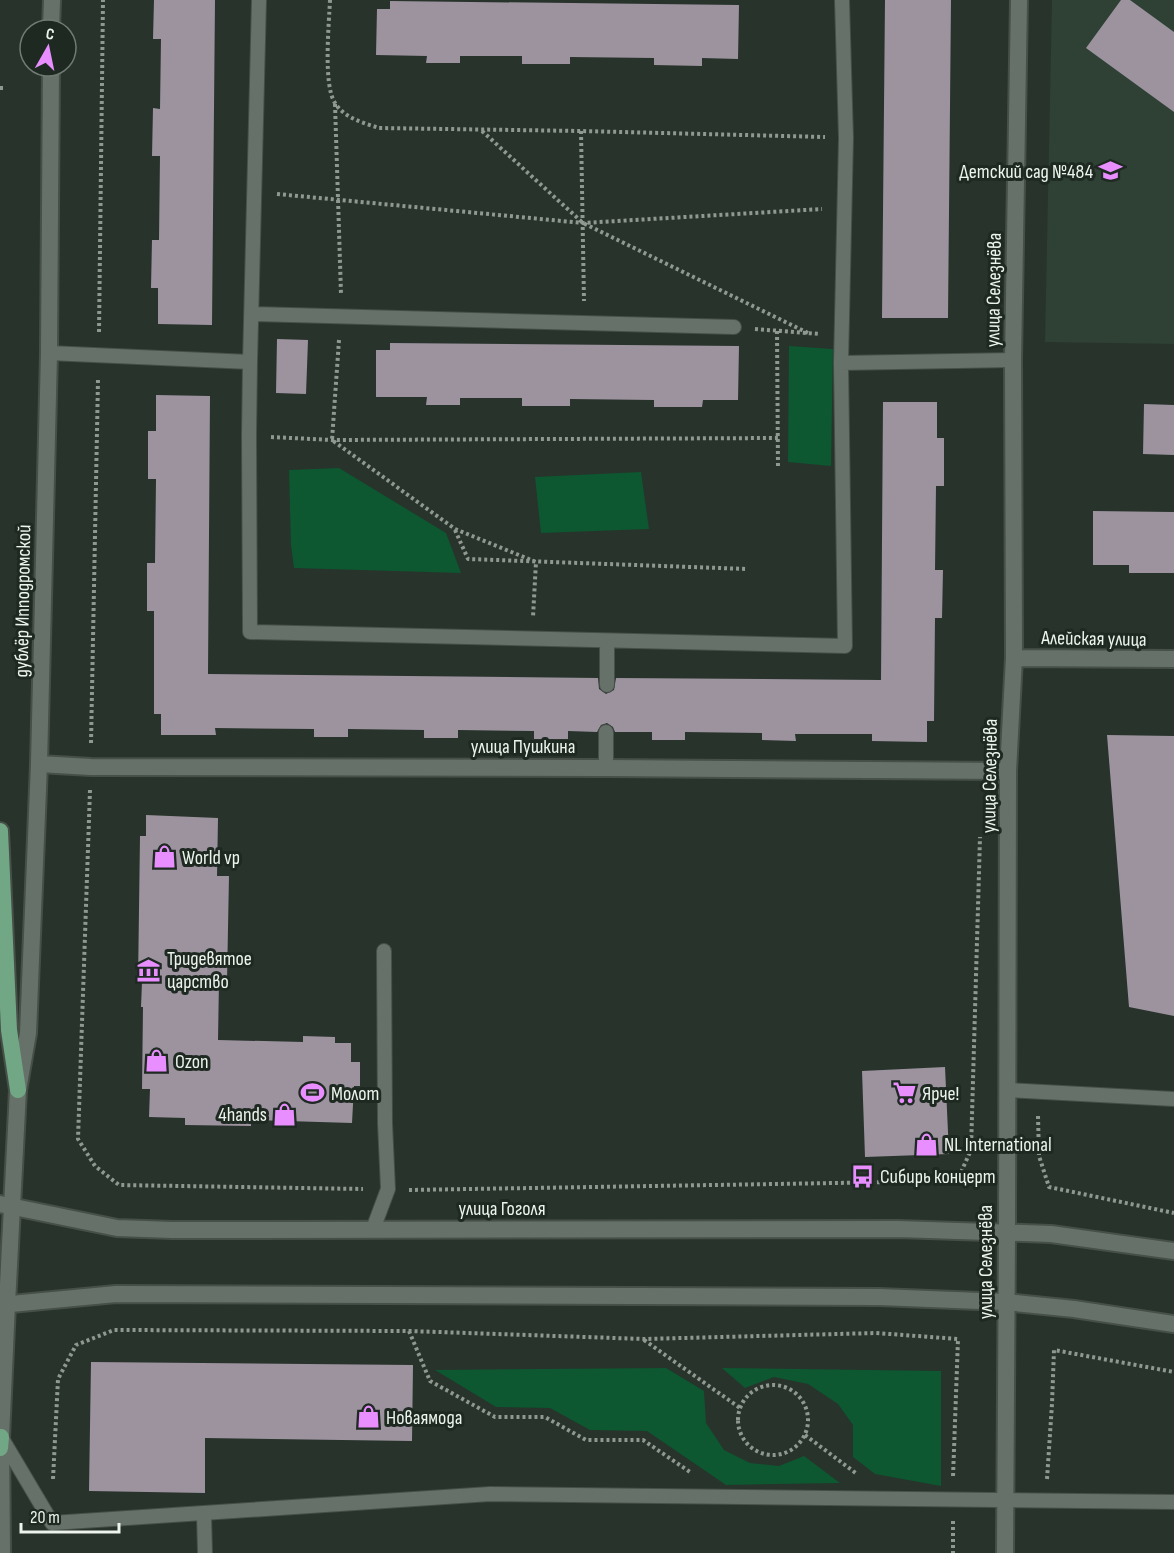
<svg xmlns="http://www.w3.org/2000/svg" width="1174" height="1553" font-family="'Sofia Sans Condensed',sans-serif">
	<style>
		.built { fill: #2f4035 }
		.green { fill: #0d5731 }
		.building { fill: #9c939f }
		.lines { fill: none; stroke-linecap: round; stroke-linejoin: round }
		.service-casing { stroke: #464f48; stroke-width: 16 }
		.minor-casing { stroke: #464f48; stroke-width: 20 }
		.tertiary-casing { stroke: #464f48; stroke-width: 20 }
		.secondary-casing { stroke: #464f48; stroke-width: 20 }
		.trunk-casing { stroke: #464f48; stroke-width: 20 }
		.path { stroke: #8f9891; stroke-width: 4; stroke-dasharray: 3 3; stroke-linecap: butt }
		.service { stroke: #667269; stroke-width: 14 }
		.minor { stroke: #667269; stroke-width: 16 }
		.tertiary { stroke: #667269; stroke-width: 16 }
		.secondary { stroke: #667269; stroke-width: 16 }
		.trunk { stroke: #71a784; stroke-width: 16 }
		.labels { text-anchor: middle; stroke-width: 6; stroke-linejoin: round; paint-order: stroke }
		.poi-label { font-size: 20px; fill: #edf4ee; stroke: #1e2922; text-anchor: start }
		.street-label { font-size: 20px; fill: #edf4ee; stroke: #1e2922 }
	</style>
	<rect width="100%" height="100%" fill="#28332b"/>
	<!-- built -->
	<path class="built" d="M1052,0H1174V344L1045,342Z"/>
	<!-- green -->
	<path class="green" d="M789,346L833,349L831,466L788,462Z
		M339,468L446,533L461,573L294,568L291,545L289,470Z
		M641,472L649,529L541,533L535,477Z
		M666,1368L704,1391L706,1423L724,1450L750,1463L779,1466L804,1456L840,1483L726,1485L647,1431L590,1430L550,1408L496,1407L435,1370Z
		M722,1368L941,1371V1486L875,1474L853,1457V1425L838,1404L808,1384L774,1377L745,1388Z"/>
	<!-- building -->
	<path class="building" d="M154,0H215L212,325L158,324V288H151L152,240H159L160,156H152L153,108L160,109L161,39H153Z
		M885,0H951L948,318H882Z
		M1121,0H1130L1174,32V112L1086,48Z
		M390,1L739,5L738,59L702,58V66L654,65V58L570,57V64H522V56H460V63H426L427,56L376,55L377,9H390Z
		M277,339L308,340L306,394L276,393Z
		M390,343L739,346L738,400H703L702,407H654V400L570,399V406H522V398H460V405H426L427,397H376V350H390Z
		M156,395L210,396L208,674L598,678L599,689L606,694L614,690L616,678L881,680L883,402H937V438H944V486H936L935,570H943L942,618H935L934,721H927V742L872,741V734H795L796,741L762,740V733L685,732V740H652V732H615L613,727L607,723L601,725L597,732L568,731V739H534V731L458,730V738H424V730L348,729V737H314V729L215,728L216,735H161V714H154V611H147V563H155L156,479H148V431H156Z
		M1144,404L1174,405V455L1143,454Z
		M1093,511L1174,512V573H1129V565H1093Z
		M1107,735L1174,736V1016L1129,1007Z
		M146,815L218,818L217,876H229L227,981H219L218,1040L303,1042V1036L335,1037V1043H351V1062H360V1086H354L352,1123L251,1120V1126L185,1125V1118L149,1117L150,1089H142L143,1007H141L142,982H138L140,836H146Z
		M945,1067L949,1154L865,1157L862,1071Z
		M91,1362L413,1365L412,1441L205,1438V1493L89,1491Z"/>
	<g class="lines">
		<defs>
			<path id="service" d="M253,314L734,327
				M49,353L250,362L249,436L250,632L845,646L841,363L1013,360
				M250,362L259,0
				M841,363L846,138L842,0
				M607,685V641
				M606,768V732
				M1008,1090L1174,1099
				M373,1229L388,1189L385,1123L384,951
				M1,1437L52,1523L490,1494L1174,1502
				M204,1514L205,1553"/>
			<path id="minor" d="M1014,658L1174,659
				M39,764L91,767L606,768L1008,771
				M1007,1233L1008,771L1014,658L1013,360L1019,0"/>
			<path id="tertiary" d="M51,30L52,0
				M2,1553L1,1437L7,1304L18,1090L28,1033L39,764L49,353L51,66
				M1005,1553L1007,1233"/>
			<path id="secondary" d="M0,1204L117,1228L172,1230L898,1229L1051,1234L1174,1251
				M0,1305L116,1294L879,1297L1005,1302L1074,1309L1174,1324"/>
			<path id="trunk" d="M0,831L9,1030L18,1090
				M0,1448L1,1437"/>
		</defs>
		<!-- service casing -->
		<use href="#service" class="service-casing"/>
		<!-- minor casing -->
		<use href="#minor" class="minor-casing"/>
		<!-- tertiary casing -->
		<use href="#tertiary" class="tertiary-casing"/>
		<!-- secondary casing -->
		<use href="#secondary" class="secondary-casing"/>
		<!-- trunk casing -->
		<use href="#trunk" class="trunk-casing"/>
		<!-- path -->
		<path class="path" d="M330,0C329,24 323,85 335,103C344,118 364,123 379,128L581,131L825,137
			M0,88H5
			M335,104L341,294
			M482,131L583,223L810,334
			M581,131L584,301
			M277,194L583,223L822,209
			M755,329L820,334
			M777,331L778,467
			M99,332L103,0
			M339,340L332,440L455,529L536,562L533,617
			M271,437L332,440L778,438
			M455,530L468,559L747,569
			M91,743L98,379
			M90,790L78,1139L95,1166L119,1185L363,1189
			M1038,1116L1039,1156L1049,1187L1174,1213
			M409,1190L957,1181L971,1150L980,837
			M409,1331L430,1381L495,1417H545L586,1440H643L690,1472
			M644,1340L740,1408
			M738 1420a35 35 0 1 1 70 0a35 35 0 1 1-70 0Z
			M805,1435L857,1474
			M53,1479L58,1379L76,1345L114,1330L409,1331L644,1339L876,1333L958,1339L953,1477
			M1047,1479L1052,1404L1054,1350L1174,1372
			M953,1521V1553"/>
		<!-- service -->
		<use href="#service" class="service"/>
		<!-- minor -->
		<use href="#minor" class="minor"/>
		<!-- tertiary -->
		<use href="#tertiary" class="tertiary"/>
		<!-- secondary -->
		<use href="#secondary" class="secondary"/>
		<!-- trunk -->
		<use href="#trunk" class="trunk"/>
	</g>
	<!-- icons -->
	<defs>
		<symbol id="school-bare" viewBox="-9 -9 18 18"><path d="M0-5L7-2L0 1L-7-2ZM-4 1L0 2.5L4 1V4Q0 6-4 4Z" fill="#e88eff" stroke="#1e2922" stroke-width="2.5" paint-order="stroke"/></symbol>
		<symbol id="shop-bare" viewBox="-9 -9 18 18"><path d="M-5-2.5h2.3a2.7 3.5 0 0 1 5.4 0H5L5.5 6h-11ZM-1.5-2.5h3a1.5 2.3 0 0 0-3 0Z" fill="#e88eff" stroke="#1e2922" stroke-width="2.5" paint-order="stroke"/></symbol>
		<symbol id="museum-bare" viewBox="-9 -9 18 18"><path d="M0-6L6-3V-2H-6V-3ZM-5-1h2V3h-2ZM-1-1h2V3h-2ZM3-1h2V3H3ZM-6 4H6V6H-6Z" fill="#e88eff" stroke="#1e2922" stroke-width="2.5" paint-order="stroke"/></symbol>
		<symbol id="stadium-bare" viewBox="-9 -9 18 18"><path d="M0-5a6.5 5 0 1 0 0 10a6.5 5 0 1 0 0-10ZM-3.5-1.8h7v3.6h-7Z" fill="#e88eff" stroke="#1e2922" stroke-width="2.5" paint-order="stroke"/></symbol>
		<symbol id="supermarket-bare" viewBox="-9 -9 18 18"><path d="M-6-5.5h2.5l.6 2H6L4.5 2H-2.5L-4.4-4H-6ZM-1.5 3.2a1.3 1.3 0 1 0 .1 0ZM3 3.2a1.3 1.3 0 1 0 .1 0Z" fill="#e88eff" stroke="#1e2922" stroke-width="2.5" paint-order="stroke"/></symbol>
		<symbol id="bus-bare" viewBox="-9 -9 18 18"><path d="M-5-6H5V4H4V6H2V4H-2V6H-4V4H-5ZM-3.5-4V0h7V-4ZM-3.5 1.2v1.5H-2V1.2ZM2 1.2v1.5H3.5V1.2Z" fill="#e88eff" stroke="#1e2922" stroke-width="2.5" paint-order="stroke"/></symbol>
	</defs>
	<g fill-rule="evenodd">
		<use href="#school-bare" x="1094" y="154" width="33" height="33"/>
		<use href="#shop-bare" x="148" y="840" width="33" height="33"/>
		<use href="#museum-bare" x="132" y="954" width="33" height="33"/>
		<use href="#shop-bare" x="140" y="1044" width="33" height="33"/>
		<use href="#stadium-bare" x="296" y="1076" width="33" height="33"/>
		<use href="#supermarket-bare" x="888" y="1076" width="33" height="33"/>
		<use href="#shop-bare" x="268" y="1098" width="33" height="33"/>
		<use href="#shop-bare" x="910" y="1128" width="33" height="33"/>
		<use href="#bus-bare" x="846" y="1160" width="33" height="33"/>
		<use href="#shop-bare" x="352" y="1400" width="33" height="33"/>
	</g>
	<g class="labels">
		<!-- poi labels -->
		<g class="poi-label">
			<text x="1093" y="178" text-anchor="end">Детский сад №484</text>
			<text x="182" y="864">World vp</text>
			<text x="167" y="965">Тридевятое<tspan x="167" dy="23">царство</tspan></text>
			<text x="175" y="1068">Ozon</text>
			<text x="331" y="1100">Молот</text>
			<text x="922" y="1100">Ярче!</text>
			<text x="267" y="1121" text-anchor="end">4hands</text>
			<text x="944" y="1151">NL International</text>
			<text x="880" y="1183">Сибирь концерт</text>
			<text x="386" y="1424">Новаямода</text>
		</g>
		<!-- street labels -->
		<g class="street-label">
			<text transform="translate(993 290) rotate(-89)" y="7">улица Селезнёва</text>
			<text transform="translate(22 601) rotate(-89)" y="7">дублёр Ипподромской</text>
			<text transform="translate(1094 638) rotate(1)" y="7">Алейская улица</text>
			<text x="523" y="753">улица Пушкина</text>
			<text transform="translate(989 776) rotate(-89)" y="7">улица Селезнёва</text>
			<text x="502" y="1215">улица Гоголя</text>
			<text transform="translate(985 1262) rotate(-90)" y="7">улица Селезнёва</text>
		</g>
	</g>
	<!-- north arrow -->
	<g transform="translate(48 48) rotate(9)"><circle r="28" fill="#1e2922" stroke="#717a74" stroke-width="1.5"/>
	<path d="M0-4.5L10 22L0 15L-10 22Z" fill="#e88eff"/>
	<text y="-9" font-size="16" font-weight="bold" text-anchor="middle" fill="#edf4ee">С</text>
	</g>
	<!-- scale -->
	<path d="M21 1523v9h98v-9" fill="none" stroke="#edf4ee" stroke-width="3"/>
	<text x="30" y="1523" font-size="18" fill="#edf4ee" stroke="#1e2922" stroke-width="4.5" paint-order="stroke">20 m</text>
</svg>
